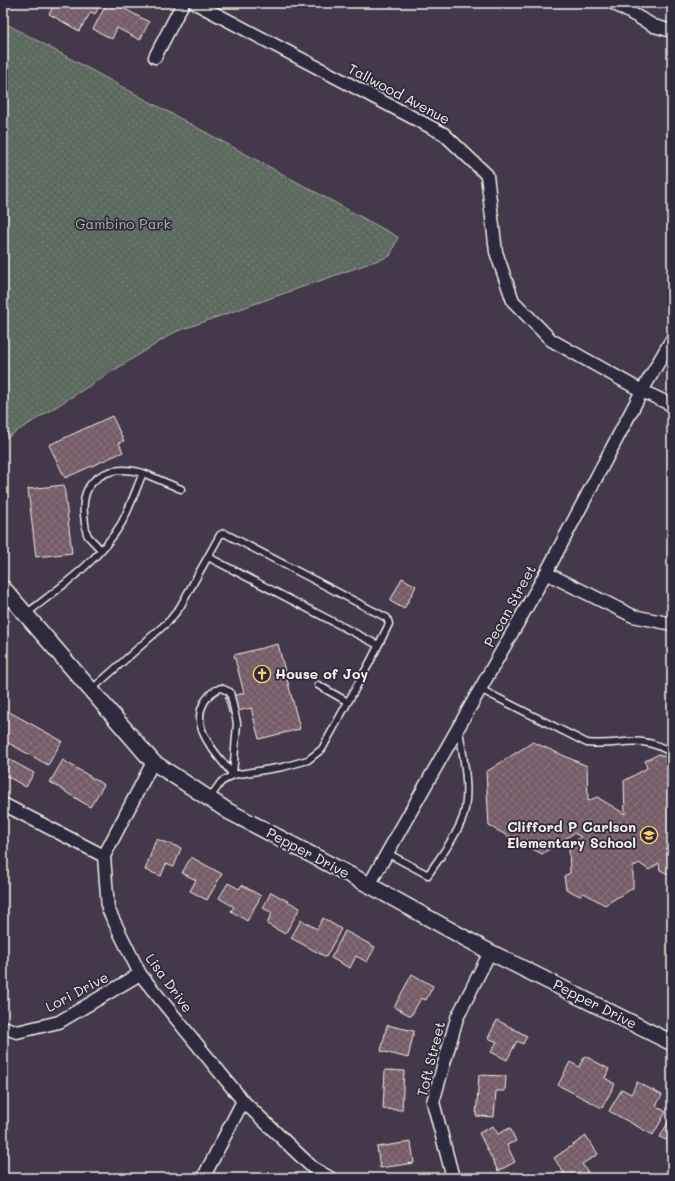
<svg xmlns="http://www.w3.org/2000/svg" width="675" height="1181" font-family="Mali,sans-serif">
	<style>
		.park { fill: url(#park-dots); stroke: #a8aea4 }
		.building { fill: url(#building-cross-hatch); stroke: #f4f1e8 }
		.lines { fill: none; stroke-linecap: round; stroke-linejoin: round }
		.service-casing { stroke: #f4f1e8; stroke-width: 9 }
		.minor-casing { stroke: #f4f1e8; stroke-width: 15 }
		.tertiary-casing { stroke: #f4f1e8; stroke-width: 18 }
		.service { stroke: #2f2a3d; stroke-width: 6 }
		.minor { stroke: #2f2a3d; stroke-width: 12 }
		.tertiary { stroke: #2f2a3d; stroke-width: 15 }
		.labels { text-anchor: middle; stroke-width: 3.5; stroke-linejoin: round; paint-order: stroke }
		.street-label { font-size: 14px; fill: #f4f1e8; stroke: #2f2a3d }
		.park-label { font-size: 14px; fill: #b0b4aa; stroke: #2f2a3d }
		.poi-label { font-size: 14px; font-weight: bold; fill: #f4f1e8; stroke: #2f2a3d; text-anchor: start }
	</style>
	<defs>
		<pattern id="park-dots" width="8" height="8" patternUnits="userSpaceOnUse"><rect width="8" height="8" fill="#5d6a5f"/><path d="M2 2h.1M6 6h.1" fill="none" stroke="#758076" stroke-width="1.8" stroke-linecap="round"/></pattern>
		<pattern id="building-cross-hatch" width="8" height="8" patternUnits="userSpaceOnUse"><rect width="8" height="8" fill="#745c67"/><path d="M0 0l8 8M0 8l8-8" fill="none" stroke="#88747d"/></pattern>
	</defs>
	<rect width="100%" height="100%" fill="#44394a"/>
	<filter id="ink" filterUnits="userSpaceOnUse"><feTurbulence type="fractalNoise" baseFrequency=".025" numOctaves="2"/><feDisplacementMap in="SourceGraphic" scale="8" xChannelSelector="R" yChannelSelector="G"/><feConvolveMatrix kernelMatrix="1 2 1 2 8 2 1 2 1" color-interpolation-filters="sRGB"/></filter>
	<g filter="url(#ink)">
		<!-- park -->
		<path class="park" d="M3,22L398,237L390,256L175,332L3,440Z"/>
		<!-- building -->
		<path class="building" d="M55,3H101L95,14L91,12L79,31L49,14Z
			M107,3H114L149,22L140,40L117,28L112,39L93,29Z
			M112,416L124,441L119,443L123,452L65,478L49,445Z
			M64,485L72,553L36,557L28,489Z
			M402,578L416,586L404,609L390,601Z
			M278,644L300,729L259,739L251,708L229,713L225,698L244,693L234,655Z
			M3,666L8,668L3,677Z
			M4,709L62,741L48,765L3,740Z
			M533,742L587,766L588,801L597,797L625,814L624,781L647,768L645,761L659,754L669,759L668,766L672,768V876L660,870L659,863L649,870L639,863L633,867V888L605,905L584,893L580,896L566,889L564,876L570,873L569,846L581,837L574,833L542,854L489,826L486,772Z
			M3,756L34,773L26,787L3,774Z
			M63,760L104,785L90,807L50,782Z
			M156,839L181,848L174,867L166,864L161,876L145,870Z
			M191,857L222,874L207,900L190,891L196,880L182,873Z
			M228,883L239,889L242,885L261,896L247,921L231,911L234,907L219,898Z
			M271,892L300,908L285,934L267,924L272,913L263,908Z
			M323,918L341,929L326,957L291,938L301,920L317,929Z
			M345,931L375,947L367,962L356,956L350,968L331,958Z
			M412,974L433,986L426,1000L421,998L411,1016L394,1007Z
			M497,1020L527,1036L523,1044L517,1041L507,1060L491,1052L497,1042L488,1038Z
			M387,1025L414,1031L408,1058L381,1051Z
			M585,1056L609,1069L605,1078L615,1084L602,1108L558,1085L570,1062L579,1067Z
			M385,1070L404,1071L402,1110L383,1109Z
			M479,1075L506,1076L505,1091H496L494,1117L476,1116Z
			M637,1082L662,1095L656,1106L666,1112L653,1135L609,1111L622,1089L631,1094Z
			M672,1115V1143L660,1137Z
			M493,1126L498,1134L510,1128L516,1141L507,1145L515,1162L498,1171L479,1133Z
			M586,1136L598,1154L582,1164L588,1172L578,1178H567L554,1158Z
			M411,1142L414,1163L380,1168L377,1147Z
			M516,1172L519,1178H500Z"/>
		<g class="lines">
			<defs>
				<path id="service" d="M143,473L181,489
					M208,557L378,645
					M26,614C59,588 99,561 121,524C130,508 136,489 143,473C110,464 80,477 84,515C85,521 85,532 88,536C92,541 97,545 101,550
					M318,685L348,702
					M221,688L230,692L237,723L233,775C218,755 188,728 205,701C210,694 212,691 221,688Z
					M480,689L587,743C623,747 637,732 672,753
					M91,690L170,620L180,607L220,535L224,533L387,618L389,624L370,662L322,749L308,760L283,767L233,775L221,782L209,799
					M387,853L428,875C440,857 456,837 463,817C471,792 463,755 459,730"/>
				<path id="minor" d="M195,3L444,134L487,175L496,252L513,301L551,340L642,391L672,405
					M613,3L654,26L672,31
					M155,57L183,3
					M546,573L633,616L672,624
					M153,762L104,856L108,909L140,974L243,1101L313,1168L330,1178
					M3,804L104,856
					M369,885L546,573L642,391L672,339
					M3,1027L17,1032L59,1022L140,974
					M203,1178L243,1101
					M453,1178L433,1102L457,1018L490,952"/>
				<path id="tertiary" d="M3,588L153,762L228,811L369,885L490,952L672,1043"/>
			</defs>
			<!-- service casing -->
			<use href="#service" class="service-casing"/>
			<!-- minor casing -->
			<use href="#minor" class="minor-casing"/>
			<!-- tertiary casing -->
			<use href="#tertiary" class="tertiary-casing"/>
			<!-- service -->
			<use href="#service" class="service"/>
			<!-- minor -->
			<use href="#minor" class="minor"/>
			<!-- tertiary -->
			<use href="#tertiary" class="tertiary"/>
		</g>
	</g>
	<!-- icons -->
	<defs>
		<symbol id="church-ring" viewBox="-11 -11 22 22"><circle r="9.5" fill="#2f2a3d" stroke="#ffd166" stroke-width="1.5"/><path d="M-1.2-6h2.4v3.5h3.3v2.4h-3.3V6h-2.4V-.1h-3.3v-2.4h3.3Z" fill="#ffd166"/></symbol>
		<symbol id="school-ring" viewBox="-11 -11 22 22"><circle r="9.5" fill="#2f2a3d" stroke="#ffd166" stroke-width="1.5"/><path d="M0-5L7-2L0 1L-7-2ZM-4 1L0 2.5L4 1V4Q0 6-4 4Z" fill="#ffd166"/></symbol>
	</defs>
	<g fill-rule="evenodd">
		<use href="#church-ring" x="252" y="664" width="20" height="20"/>
		<use href="#school-ring" x="639" y="825" width="20" height="20"/>
	</g>
	<g class="labels">
		<!-- street labels -->
		<g class="street-label">
			<text transform="translate(399 94) rotate(28)" y="5">Tallwood Avenue</text>
			<text transform="translate(510 606) rotate(-61)" y="5">Pecan Street</text>
			<text transform="translate(308 853) rotate(28)" y="5">Pepper Drive</text>
			<text transform="translate(169 983) rotate(54)" y="5">Lisa Drive</text>
			<text transform="translate(77 992) rotate(-28)" y="5">Lori Drive</text>
			<text transform="translate(595 1004) rotate(27)" y="5">Pepper Drive</text>
			<text transform="translate(431 1059) rotate(-76)" y="5">Toft Street</text>
		</g>
		<!-- park labels -->
		<g class="park-label">
			<text x="123" y="229">Gambino Park</text>
		</g>
		<!-- poi labels -->
		<g class="poi-label">
			<text x="275" y="679">House of Joy</text>
			<text x="636" y="832" text-anchor="end">Clifford P Carlson<tspan x="636" dy="16">Elementary School</tspan></text>
		</g>
	</g>
	<!-- margin -->
	<rect width="675" height="1181" fill="none" stroke="#2f2a3d" stroke-width="16"/>
	<rect x="8" y="8" width="659" height="1165" fill="none" stroke="#f4f1e8" stroke-width="1.5" filter="url(#ink)"/>
</svg>
